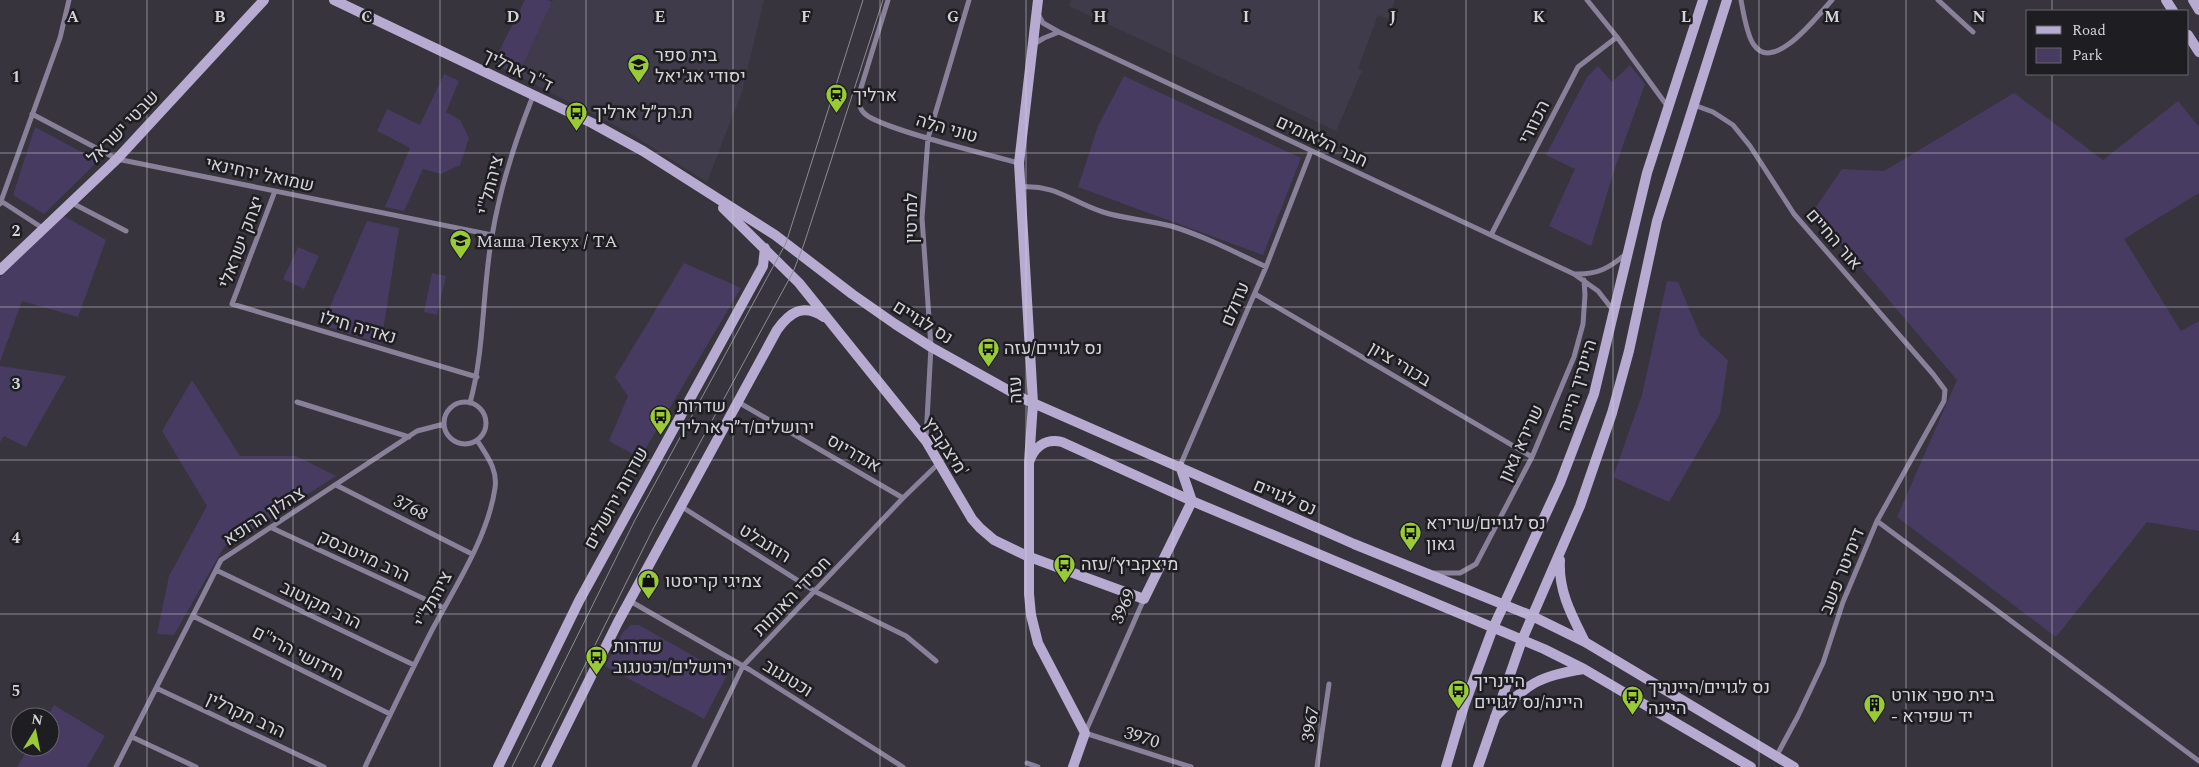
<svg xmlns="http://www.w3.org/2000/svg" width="2199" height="767" font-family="Spectral,Heebo,serif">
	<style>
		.built { fill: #3f3b4a }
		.green { fill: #483b61 }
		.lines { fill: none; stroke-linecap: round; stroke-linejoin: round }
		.street { stroke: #89819a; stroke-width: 5 }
		.secondary { stroke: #b7abd2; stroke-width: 10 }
		.tram { stroke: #8d8b92; stroke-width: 1 }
		.grid { fill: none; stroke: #d4d3d8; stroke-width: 1; stroke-opacity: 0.55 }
		.labels { text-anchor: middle; stroke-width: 5; stroke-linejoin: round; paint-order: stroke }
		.poi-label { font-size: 18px; fill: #d4d3d8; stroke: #1e1d21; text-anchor: start }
		.street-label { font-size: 18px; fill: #d4d3d8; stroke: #1e1d21 }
		.grid-label { font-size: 16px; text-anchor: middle; font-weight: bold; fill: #d4d3d8; stroke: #1e1d21; stroke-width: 5; stroke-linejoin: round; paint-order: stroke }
	</style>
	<rect width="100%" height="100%" fill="#37343d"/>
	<!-- built -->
	<path class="built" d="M553,0H764L742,92L707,182L626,131L518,76Z
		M1071,0H1395L1388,19L1378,15L1358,69L1362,71L1336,131L1069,6Z"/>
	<!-- green -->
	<path class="green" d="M525,0H548L552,2L518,76L493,63Z
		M1630,65L1645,84L1616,165L1591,246L1549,226L1575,169L1546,155L1587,77L1598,66L1612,82Z
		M444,74L459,81L446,112L460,120L469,138L460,165L441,174L423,169L404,211L385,207L410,148L377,131L387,109L420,125Z
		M1124,76L1301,158L1263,255L1078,187L1098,126Z
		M2014,93L2103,160L2178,101L2199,127V193L2124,239L2181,331L2199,321V531L2147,522L2056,637L1897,517L1957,380L1813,211L1842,169L1884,171Z
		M35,127L98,161L44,214L13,195Z
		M64,216L106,240L78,317L22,301L0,362V277Z
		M367,221L399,228L381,344L322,325Z
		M298,247L319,256L304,289L283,279Z
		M684,263L741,288L640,458L609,441L628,396L615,377Z
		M432,273L446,276L437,315L424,312Z
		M1667,281L1678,282L1700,335L1728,360L1720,414L1669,502L1613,477L1642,395Z
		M0,366L66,376L26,447L4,436L0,442Z
		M192,380L240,456H296L336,476L224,547L174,635L157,634L169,576L207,506L162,431Z
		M631,625H639L727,675L704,719L605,666L623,632Z
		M54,705L105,736L87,767H17L29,747H50V717H47Z"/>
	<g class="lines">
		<!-- street -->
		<path class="street" d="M888,0L860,91C858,99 858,107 864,113C877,128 993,156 1019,163
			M1587,0L1617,37L1668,107
			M1741,0C1743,11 1747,36 1754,45C1774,74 1818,15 1832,0
			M1938,0L1973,32
			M1038,14L1043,23L1059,32L1574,274L1598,291L1613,310
			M1034,44L1044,38L1059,32
			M1694,105L1713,112L1733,125L1750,146L1794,214L1933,374L1945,390L1944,401L1877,521L1843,602L1823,663L1798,716L1777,755
			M32,114L117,159L492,235
			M1020,187C1056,184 1071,202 1103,212C1124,219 1149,220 1171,226C1204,236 1235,252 1266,267
			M275,191L232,304L477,377
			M1,201L44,229
			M72,203L126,231
			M0,204L60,38L69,0
			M1491,235L1578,67L1617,37
			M1574,274C1597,275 1610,268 1627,253
			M1255,294L1532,457
			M297,402L409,437
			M738,402L903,498
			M444 423a21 21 0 1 1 42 0a21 21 0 1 1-42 0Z
			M470,403C485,348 482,291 492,236C500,188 515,141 533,96
			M926,438L931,347L922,218L928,138L969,0
			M1180,466L1266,267L1311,151
			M336,485L472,554
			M682,507L816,592L906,636L936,661
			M1877,521L2199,761
			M272,528L444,608
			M216,570L414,665
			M1434,573H1460L1476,564L1532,457L1574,357L1583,324L1585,295L1584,280
			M1144,599L1085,733L1191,767
			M630,601L750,670L903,767
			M193,616L390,714
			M156,688L324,767
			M132,737L196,767
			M1027,763L1038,767
			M116,767L221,560L417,431L444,424
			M365,767C387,721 409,675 432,630C455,587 488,537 495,488C498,469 486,455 477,440
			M694,767L743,666L903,498L938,464
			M1317,767L1329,684"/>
		<!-- secondary -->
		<path class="secondary" d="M334,0L592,123L643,151L775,235L852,294L895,324L931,347L1024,399L1354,544L1532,616L1585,642L1794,767
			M1038,0L1019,163L1033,403L1029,462V594L1031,615L1038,643L1085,733L1073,767
			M2166,0L2173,11
			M2193,0L2199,10
			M2188,35L2199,52
			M723,208L799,283L926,441L972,519L980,528L994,540L1027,556L1144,599L1192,501L1180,466
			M0,270L117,159L264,0
			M1029,462C1034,448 1045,438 1062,442L1192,501L1544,649L1584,669L1751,767
			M1560,560C1558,591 1572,616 1585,642
			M1495,717C1528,684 1537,676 1584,669
			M498,767L579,601L763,266L765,248
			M546,767L618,622L777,330C790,312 803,303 824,317
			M1446,767L1464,706L1493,628L1560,483L1594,394L1647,173L1703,0
			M1478,767L1522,640L1580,506L1612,413L1629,351L1657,221L1727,0"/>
		<!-- tram -->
		<path class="tram" d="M512,767L635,520L786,243L863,0
			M534,767L653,529L793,272L804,244L883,0"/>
	</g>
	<!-- grid -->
	<path class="grid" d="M147,0V767M293,0V767M440,0V767M586,0V767M733,0V767M880,0V767M1026,0V767M1173,0V767M1319,0V767M1466,0V767M1613,0V767M1759,0V767M1906,0V767M2052,0V11M2052,74V767M0,153H2199M0,307H2199M0,460H2199M0,614H2199"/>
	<!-- icons -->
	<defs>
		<symbol id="school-pin" viewBox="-11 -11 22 30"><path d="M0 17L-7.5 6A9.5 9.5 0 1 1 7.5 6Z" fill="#99cb35" stroke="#1e1d21"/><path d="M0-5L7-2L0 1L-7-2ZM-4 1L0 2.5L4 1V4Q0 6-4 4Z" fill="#111"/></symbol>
		<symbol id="station-pin" viewBox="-11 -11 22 30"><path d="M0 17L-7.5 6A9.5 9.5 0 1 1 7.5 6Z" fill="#99cb35" stroke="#1e1d21"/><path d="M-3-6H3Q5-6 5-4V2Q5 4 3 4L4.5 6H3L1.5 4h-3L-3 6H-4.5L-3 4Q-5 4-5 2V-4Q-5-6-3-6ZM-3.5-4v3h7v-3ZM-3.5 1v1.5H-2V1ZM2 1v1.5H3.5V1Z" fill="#111"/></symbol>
		<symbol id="bus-pin" viewBox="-11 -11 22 30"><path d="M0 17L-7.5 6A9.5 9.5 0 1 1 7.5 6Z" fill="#99cb35" stroke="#1e1d21"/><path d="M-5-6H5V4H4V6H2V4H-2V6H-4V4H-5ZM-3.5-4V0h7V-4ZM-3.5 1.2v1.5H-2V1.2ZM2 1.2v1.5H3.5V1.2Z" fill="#111"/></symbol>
		<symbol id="shop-pin" viewBox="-11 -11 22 30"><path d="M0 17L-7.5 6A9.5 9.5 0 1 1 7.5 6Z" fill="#99cb35" stroke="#1e1d21"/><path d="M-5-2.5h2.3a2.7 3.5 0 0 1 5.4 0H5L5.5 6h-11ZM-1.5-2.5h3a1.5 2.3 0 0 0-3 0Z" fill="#111"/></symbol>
		<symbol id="building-pin" viewBox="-11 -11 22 30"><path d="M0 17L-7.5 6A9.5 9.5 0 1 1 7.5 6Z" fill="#99cb35" stroke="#1e1d21"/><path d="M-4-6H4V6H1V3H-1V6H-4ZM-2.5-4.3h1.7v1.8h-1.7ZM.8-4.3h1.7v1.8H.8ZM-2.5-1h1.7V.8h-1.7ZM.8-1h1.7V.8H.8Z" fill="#111"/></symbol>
	</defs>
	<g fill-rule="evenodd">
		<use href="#school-pin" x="626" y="52" width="25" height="34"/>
		<use href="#station-pin" x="824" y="82" width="25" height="34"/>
		<use href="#bus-pin" x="564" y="100" width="25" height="34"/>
		<use href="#school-pin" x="448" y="228" width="25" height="34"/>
		<use href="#bus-pin" x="976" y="336" width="25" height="34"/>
		<use href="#bus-pin" x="648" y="404" width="25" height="34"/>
		<use href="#bus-pin" x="1398" y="520" width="25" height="34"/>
		<use href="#bus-pin" x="1052" y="552" width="25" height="34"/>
		<use href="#shop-pin" x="636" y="568" width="25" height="34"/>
		<use href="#bus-pin" x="584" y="644" width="25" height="34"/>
		<use href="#bus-pin" x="1446" y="678" width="25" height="34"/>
		<use href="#bus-pin" x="1620" y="684" width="25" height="34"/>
		<use href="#building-pin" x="1862" y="692" width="25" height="34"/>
	</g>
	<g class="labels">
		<!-- poi labels -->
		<g class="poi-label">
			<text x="655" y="61">בית ספר<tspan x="655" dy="21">יסודי אג'יאל</tspan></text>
			<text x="853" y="101">ארליך</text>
			<text x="593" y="118">ת.רק״ל ארליך</text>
			<text x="476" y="247">Маша Лекух / ТА</text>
			<text x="1004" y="354">נס לגויים/עזה</text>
			<text x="677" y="412">שדרות<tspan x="677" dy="21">ירושלים/ד״ר ארליך</tspan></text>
			<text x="1426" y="529">נס לגויים/שרירא<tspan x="1426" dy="21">גאון</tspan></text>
			<text x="1081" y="570">מיצקביץ׳/עזה</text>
			<text x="665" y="587">צמיגי קריסטו</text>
			<text x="613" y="652">שדרות<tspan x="613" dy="21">ירושלים/וכטנגוב</tspan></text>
			<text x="1474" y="687">היינריך<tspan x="1474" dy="21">היינה/נס לגויים</tspan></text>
			<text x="1648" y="693">נס לגויים/היינריך<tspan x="1648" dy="21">היינה</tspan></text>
			<text x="1891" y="701">בית ספר אורט<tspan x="1891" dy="21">- יד שפירא</tspan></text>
		</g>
		<!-- street labels -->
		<g class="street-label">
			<text transform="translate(518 70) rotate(26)" y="6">ד"ר ארליך</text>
			<text transform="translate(1534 122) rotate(-63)" y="6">הכוזרי</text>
			<text transform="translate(123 127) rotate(-46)" y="6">שבטי ישראל</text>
			<text transform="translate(947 128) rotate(16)" y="6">טוני הלה</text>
			<text transform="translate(1322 141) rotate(25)" y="6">חבר הלאומים</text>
			<text transform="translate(260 174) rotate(12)" y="6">שמואל ירחינאי</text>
			<text transform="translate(490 185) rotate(-76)" y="6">ציהתל"י</text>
			<text transform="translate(911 218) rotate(-90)" y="6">למרטין</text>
			<text transform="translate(1834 239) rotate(49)" y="6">אור החיים</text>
			<text transform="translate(241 242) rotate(-69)" y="6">יצחק ישראלי</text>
			<text transform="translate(1235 304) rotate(-67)" y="6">עדולם</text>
			<text transform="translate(923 322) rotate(32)" y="6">נס לגויים</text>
			<text transform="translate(358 327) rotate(16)" y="6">נאדיה חילו</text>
			<text transform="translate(1400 364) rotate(31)" y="6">בכורי ציון</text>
			<text transform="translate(1577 385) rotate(-73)" y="6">היינריך היינה</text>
			<text transform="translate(1015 390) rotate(-92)" y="6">עזה</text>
			<text transform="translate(1521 443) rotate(-65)" y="6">שרירא גאון</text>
			<text transform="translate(946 447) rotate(57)" y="6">מיצקביץ'</text>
			<text transform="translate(854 453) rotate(30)" y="6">אנדריוס</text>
			<text transform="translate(1285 497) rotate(23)" y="6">נס לגויים</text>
			<text transform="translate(616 498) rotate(-61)" y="6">שדרות ירושלים</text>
			<text transform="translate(411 507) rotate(27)" y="6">3768</text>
			<text transform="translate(264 516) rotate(-33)" y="6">צהלון הרופא</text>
			<text transform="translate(765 543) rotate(32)" y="6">רוזנבלט</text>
			<text transform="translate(364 556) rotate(25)" y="6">הרב מויטבסק</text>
			<text transform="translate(1842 571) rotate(-68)" y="6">דימיטר פשב</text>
			<text transform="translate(792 596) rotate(-46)" y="6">חסידי האומות</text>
			<text transform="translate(433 599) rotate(-62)" y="6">ציהתל"י</text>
			<text transform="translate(321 605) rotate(26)" y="6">הרב מקוטוב</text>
			<text transform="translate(1123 606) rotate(-66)" y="6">3969</text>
			<text transform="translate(298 653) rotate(27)" y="6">חידושי הרי"ם</text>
			<text transform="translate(788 678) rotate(32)" y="6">וכטנגוב</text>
			<text transform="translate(246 715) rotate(25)" y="6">הרב מקרלין</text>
			<text transform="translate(1310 724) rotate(-81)" y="6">3967</text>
			<text transform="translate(1142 737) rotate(18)" y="6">3970</text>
		</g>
	</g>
	<g class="grid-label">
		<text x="73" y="22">A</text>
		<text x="220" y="22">B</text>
		<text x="367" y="22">C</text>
		<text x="513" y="22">D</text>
		<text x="660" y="22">E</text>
		<text x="806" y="22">F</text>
		<text x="953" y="22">G</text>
		<text x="1100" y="22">H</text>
		<text x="1246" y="22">I</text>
		<text x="1393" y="22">J</text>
		<text x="1539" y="22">K</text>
		<text x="1686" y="22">L</text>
		<text x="1832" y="22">M</text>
		<text x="1979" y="22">N</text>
		<text x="16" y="82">1</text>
		<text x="16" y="236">2</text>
		<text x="16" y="389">3</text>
		<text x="16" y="543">4</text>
		<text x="16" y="696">5</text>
	</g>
	<!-- legend -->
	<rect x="2026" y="10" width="162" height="65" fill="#1e1d21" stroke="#67666a"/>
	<rect x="2036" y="26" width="25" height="8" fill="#b7abd2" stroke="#67666a"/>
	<text x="2072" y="35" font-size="15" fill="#d4d3d8">Road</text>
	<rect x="2036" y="48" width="25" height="15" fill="#483b61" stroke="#67666a"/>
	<text x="2072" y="60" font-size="15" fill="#d4d3d8">Park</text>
	<!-- north arrow -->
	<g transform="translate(35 732) rotate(10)"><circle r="24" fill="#1e1d21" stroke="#67666a"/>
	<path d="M0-4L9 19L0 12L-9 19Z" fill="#99cb35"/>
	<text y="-8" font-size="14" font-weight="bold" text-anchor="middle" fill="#d4d3d8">N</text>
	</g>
</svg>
